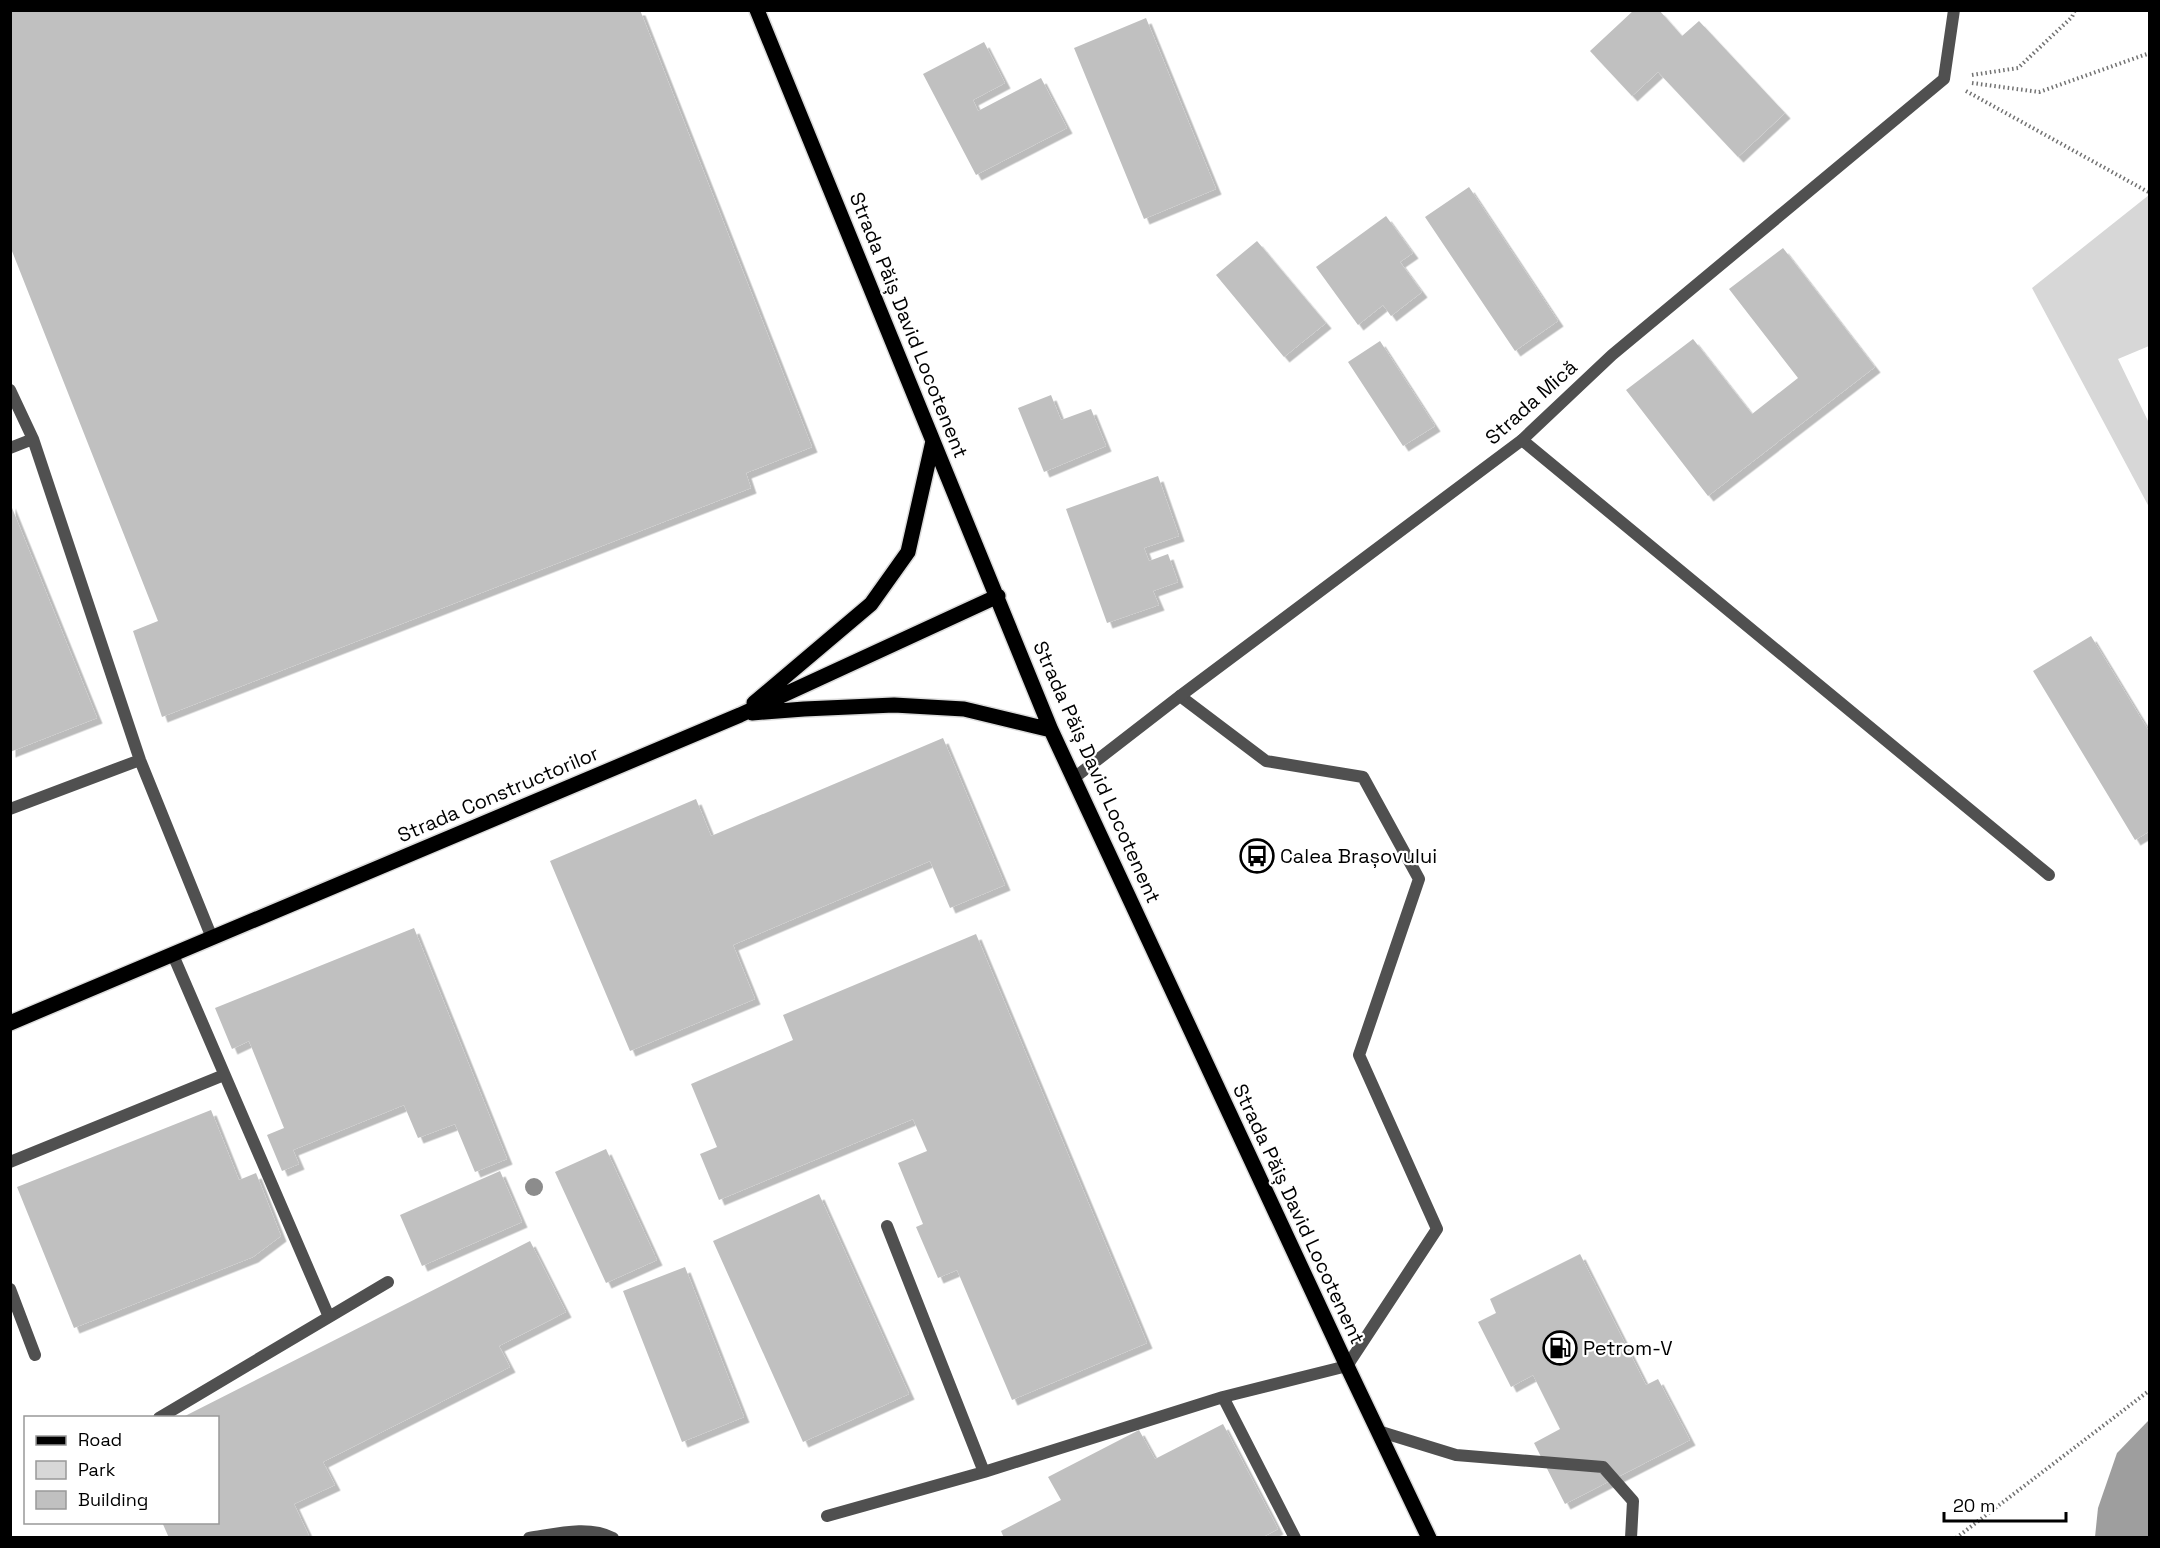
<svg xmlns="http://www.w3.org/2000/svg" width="2160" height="1548" font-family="'Space Grotesk',sans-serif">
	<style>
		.green { fill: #d7d7d7 }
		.water { fill: #9e9e9e }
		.building { fill: #c0c0c0; filter: url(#shadow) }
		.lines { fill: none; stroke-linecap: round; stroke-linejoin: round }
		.primary-casing { stroke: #dbdbdb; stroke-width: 18 }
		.path { stroke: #727272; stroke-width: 4; stroke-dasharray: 1.5 3; stroke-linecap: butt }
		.lane { stroke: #505050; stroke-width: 12 }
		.street { stroke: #505050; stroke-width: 12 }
		.primary { stroke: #000; stroke-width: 15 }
		.tree { fill: #8c8c8c }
		.labels { text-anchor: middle; stroke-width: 4.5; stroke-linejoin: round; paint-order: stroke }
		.street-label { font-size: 20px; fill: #000; stroke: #fff }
		.poi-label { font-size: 20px; fill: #000; stroke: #fff; text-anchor: start }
	</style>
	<defs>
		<filter id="shadow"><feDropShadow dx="5.5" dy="5.5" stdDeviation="0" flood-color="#0004"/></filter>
	</defs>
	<rect width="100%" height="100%" fill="#fff"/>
	<!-- green -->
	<path class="green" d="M2149,195V346L2118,359L2149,423V507L2032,288Z"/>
	<!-- water -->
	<path class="water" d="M2149,1420V1537H2095L2098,1508L2117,1453Z"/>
	<!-- building -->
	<path class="building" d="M10,10H640L812,447L746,473L751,488L162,717L133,631L158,621L10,246Z
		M1634,10H1659L1682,36L1699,21L1785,113L1738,157L1658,72L1632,96L1590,51Z
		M1146,18L1216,189L1144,219L1074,48Z
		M984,42L1005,83L973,100L978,111L1041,78L1067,128L976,175L923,74Z
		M1469,187L1558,321L1515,351L1425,217Z
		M1386,216L1413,253L1400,262L1422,292L1391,316L1383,305L1358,325L1316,267Z
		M1257,241L1326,323L1284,357L1216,275Z
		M1783,248L1875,367L1708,496L1626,390L1693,339L1752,414L1798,378L1729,289Z
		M1380,341L1435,426L1403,446L1348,362Z
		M1051,395L1061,420L1091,409L1106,446L1044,472L1018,408Z
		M1158,476L1179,536L1144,548L1149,561L1168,554L1178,582L1153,591L1159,605L1107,623L1066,509Z
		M10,503L97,718L10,752Z
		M2091,636L2150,733V831L2135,840L2033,671Z
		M943,738L1005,885L950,908L930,861L733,945L755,999L630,1051L550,861L696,799L711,836Z
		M414,928L507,1159L475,1172L455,1124L418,1138L404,1105L293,1150L299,1164L282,1171L267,1135L284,1128L249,1041L232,1049L215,1008Z
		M976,934L1147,1343L1012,1400L957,1270L938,1278L916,1227L923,1224L898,1163L927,1151L913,1119L719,1200L700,1154L717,1147L691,1084L793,1040L783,1015Z
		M211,1110L239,1180L256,1173L281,1236L253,1257L74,1328L17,1187Z
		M606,1149L657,1260L606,1283L555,1172Z
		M500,1171L522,1222L422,1266L400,1215Z
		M819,1194L909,1394L803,1442L713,1241Z
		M530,1241L566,1312L499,1346L510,1367L323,1462L335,1485L294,1504L310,1538H169L162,1522H218V1418H181Z
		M1580,1254L1646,1385L1658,1379L1690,1440L1565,1504L1534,1443L1560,1429L1533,1375L1511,1387L1478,1322L1496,1313L1490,1299Z
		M685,1267L744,1417L682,1442L623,1291Z
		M1223,1424L1278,1529L1261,1538H1004L1001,1531L1061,1500L1048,1477L1139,1430L1155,1459Z"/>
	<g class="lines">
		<defs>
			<path id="primary" d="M757,10L1051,730L1347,1366L1429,1538
				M754,703L871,604L908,552L933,441
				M752,713L804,709L894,705L964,709L1051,730
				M10,1023L740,715L998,596"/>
		</defs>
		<!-- primary casing -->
		<use href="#primary" class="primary-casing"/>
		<!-- path -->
		<path class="path" d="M1972,75L2018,68L2072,17L2075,10
			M1972,83L2039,92L2150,53
			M1966,91L2150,193
			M1956,1538L2150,1390"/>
		<!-- lane -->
		<path class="lane" d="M10,390L33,439L140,760L212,938
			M1522,440L2049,875
			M10,448L33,439
			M10,809L140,760
			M173,955L329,1317
			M10,1162L224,1075
			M887,1226L984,1472
			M10,1289L35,1355
			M1223,1397L1295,1538
			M159,1418L388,1282
			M1378,1431L1456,1455L1603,1467L1633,1501L1631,1538
			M827,1516L984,1472L1223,1397L1347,1366L1437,1229L1359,1055L1419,879L1363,777L1266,761L1180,696
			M529,1538C556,1534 588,1525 613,1538"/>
		<!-- street -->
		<path class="street" d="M1074,778L1180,696L1522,440L1612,355L1944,79L1954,10"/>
		<!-- primary -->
		<use href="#primary" class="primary"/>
	</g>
	<!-- trees -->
	<circle class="tree" cx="534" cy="1187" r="9"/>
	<!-- icons -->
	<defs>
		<symbol id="bus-ring" viewBox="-11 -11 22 22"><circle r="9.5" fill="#fff" stroke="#000" stroke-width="1.5"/><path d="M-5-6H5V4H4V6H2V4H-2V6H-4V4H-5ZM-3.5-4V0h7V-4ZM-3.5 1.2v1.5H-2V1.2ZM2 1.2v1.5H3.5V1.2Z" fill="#000"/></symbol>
		<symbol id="fuel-ring" viewBox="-11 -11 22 22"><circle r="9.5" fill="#fff" stroke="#000" stroke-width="1.5"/><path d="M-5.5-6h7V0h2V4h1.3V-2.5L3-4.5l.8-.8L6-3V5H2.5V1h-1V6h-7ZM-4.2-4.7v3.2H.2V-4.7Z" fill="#000"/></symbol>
	</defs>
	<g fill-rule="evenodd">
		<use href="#bus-ring" x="1238" y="837" width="38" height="38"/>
		<use href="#fuel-ring" x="1541" y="1329" width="38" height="38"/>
	</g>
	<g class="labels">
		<!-- street labels -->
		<g class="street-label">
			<text transform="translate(909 325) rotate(68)" y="7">Strada Păiș David Locotenent</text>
			<text transform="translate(1531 402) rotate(-42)" y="7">Strada Mică</text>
			<text transform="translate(1097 772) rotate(66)" y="7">Strada Păiș David Locotenent</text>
			<text transform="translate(498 794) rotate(-23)" y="7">Strada Constructorilor</text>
			<text transform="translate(1299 1214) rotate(65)" y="7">Strada Păiș David Locotenent</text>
		</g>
		<!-- poi labels -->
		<g class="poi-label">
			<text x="1280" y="863">Calea Brașovului</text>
			<text x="1583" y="1355">Petrom-V</text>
		</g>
	</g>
	<!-- border -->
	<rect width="2160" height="1548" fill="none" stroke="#000000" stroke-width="24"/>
	<!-- legend -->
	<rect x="24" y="1416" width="195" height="108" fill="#ffffff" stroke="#999999" stroke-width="1.5"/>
	<rect x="36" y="1436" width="30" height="9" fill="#000000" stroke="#999999" stroke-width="1.5"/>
	<text x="78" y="1446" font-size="18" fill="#000000">Road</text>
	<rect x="36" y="1461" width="30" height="18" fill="#d7d7d7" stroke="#999999" stroke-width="1.5"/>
	<text x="78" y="1476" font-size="18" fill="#000000">Park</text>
	<rect x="36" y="1491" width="30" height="18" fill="#c0c0c0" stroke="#999999" stroke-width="1.5"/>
	<text x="78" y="1506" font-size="18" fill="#000000">Building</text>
	<!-- scale -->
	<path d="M1944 1512v9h122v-9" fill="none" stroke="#000000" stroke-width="3"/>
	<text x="1953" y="1512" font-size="18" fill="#000000" stroke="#ffffff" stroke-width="4.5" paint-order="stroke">20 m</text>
</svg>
